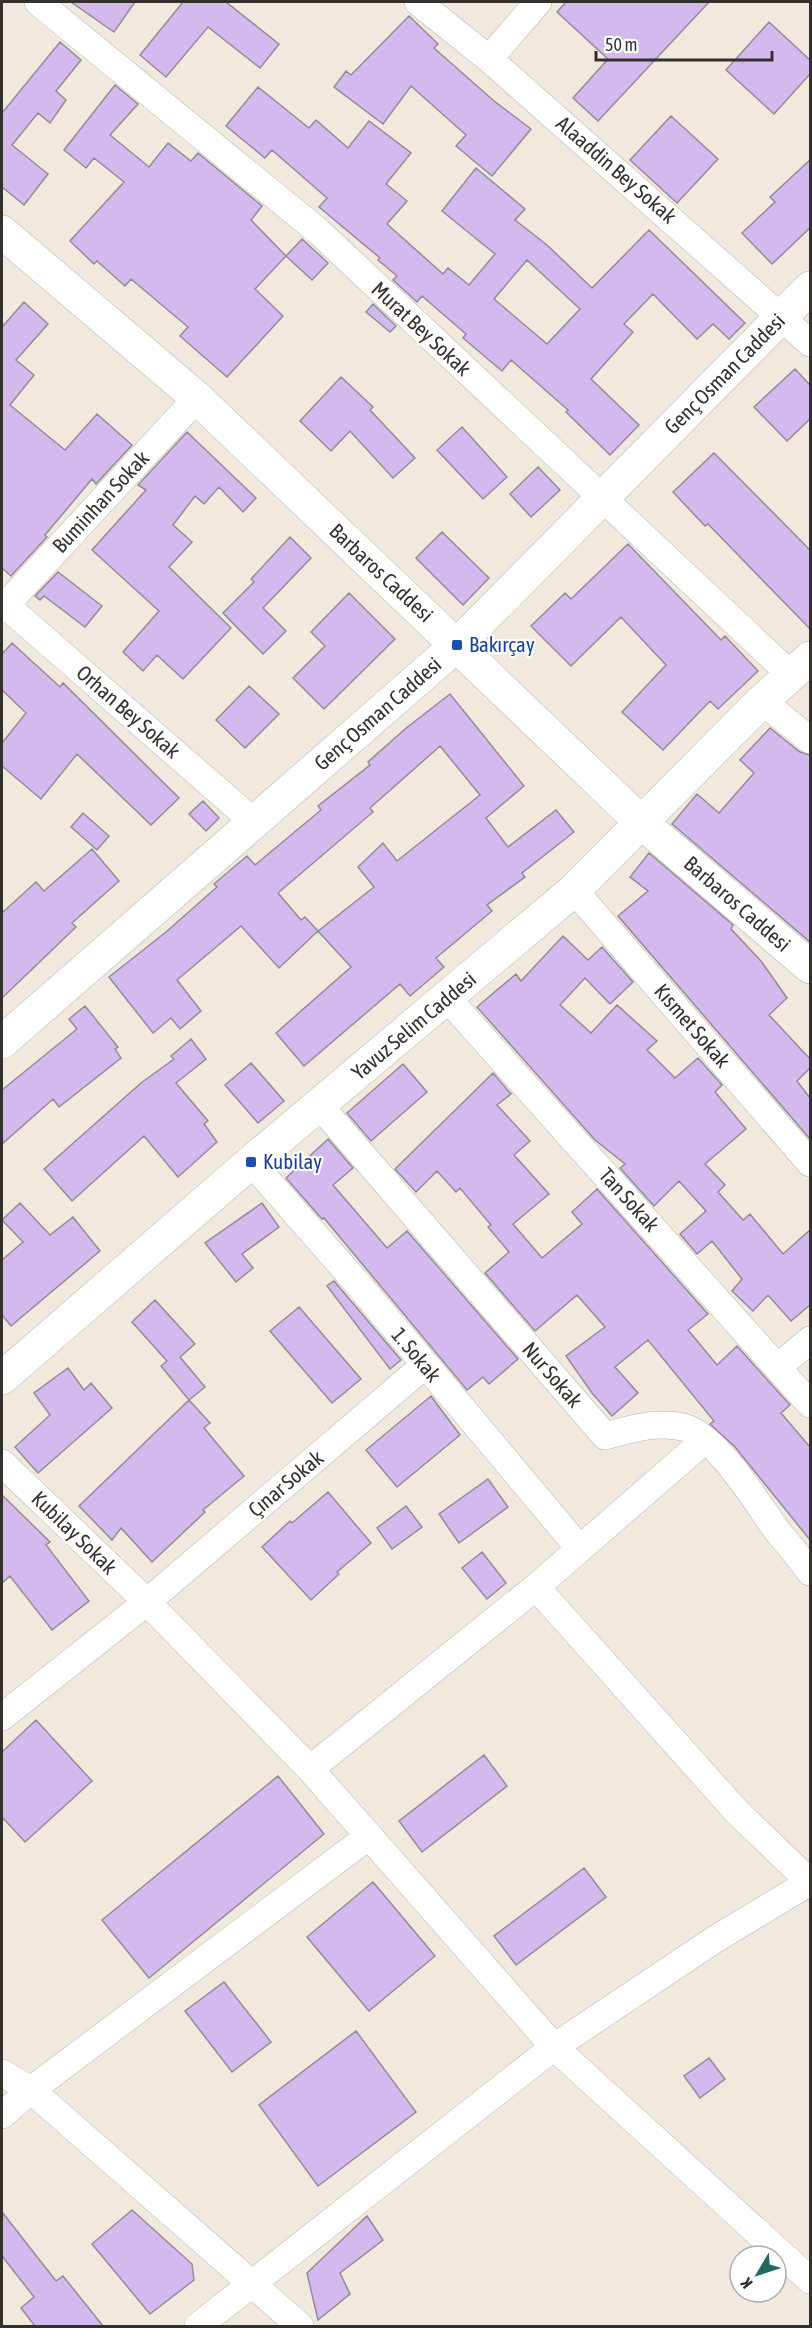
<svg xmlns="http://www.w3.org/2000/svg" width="812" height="2328" font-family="'Asap Condensed',sans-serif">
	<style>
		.building { fill: #d3b9ee; stroke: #918c97; stroke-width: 1.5; fill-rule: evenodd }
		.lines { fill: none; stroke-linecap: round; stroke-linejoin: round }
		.minor-casing { stroke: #bcb4aa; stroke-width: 28 }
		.tertiary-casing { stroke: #bcb4aa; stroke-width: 34 }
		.minor { stroke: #fff; stroke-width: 27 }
		.tertiary { stroke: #fff; stroke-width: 33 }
		.transit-dot { fill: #1a4fb4; stroke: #fff; stroke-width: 2 }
		.labels { text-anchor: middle; stroke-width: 4.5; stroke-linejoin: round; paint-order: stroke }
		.street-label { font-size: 21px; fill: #34312d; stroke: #fff }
		.transit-label { font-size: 21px; fill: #164399; stroke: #fff; text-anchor: start }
	</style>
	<rect width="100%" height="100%" fill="#f1e8de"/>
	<!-- building -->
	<path class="building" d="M71,2H135L114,32Z
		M183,2H226L279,44L260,68L208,27L166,77L140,55Z
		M566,2H709L598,121L573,98L608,59L557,12Z
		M409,16L438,44L434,48L494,101L531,129L492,176L456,146L466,135L411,86L383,124L334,87L346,71L351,75Z
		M769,22L810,60V74L774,114L726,70Z
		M60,42L81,60L56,91L66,100L50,123L38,113L12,145L48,174L24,205L2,187V113Z
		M115,85L138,104L110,135L149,167L168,143L191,161L198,153L262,206L251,220L286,256L255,289L283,316L227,377L180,336L188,327L131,279L125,286L97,261L94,264L70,241L124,182L94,158L86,168L64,150Z
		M258,87L309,128L316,120L348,148L369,121L411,153L386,184L407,201L387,224L443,274L448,268L469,285L495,254L442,211L476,168L525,209L515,220L547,245L592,288L649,230L745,323L729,339L713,324L697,339L653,294L624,324L633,332L591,379L639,425L610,455L566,412L568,410L511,360L502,371L463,338L466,334L422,296L417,302L393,280L397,276L378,260L380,258L319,207L327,198L272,150L265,158L226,126ZM527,260L580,309L547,344L494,299Z
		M671,116L718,159L677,203L630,160Z
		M810,160V228L772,264L742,233L775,202L770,197Z
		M302,239L328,263L312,280L286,256Z
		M24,302L48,324L16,360L34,375L10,405L65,450L97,414L132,445L96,484L92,479L45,535L47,537L11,576L2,568V327Z
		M373,304L396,326L390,332L366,312Z
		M795,369L810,385V419L787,441L754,407Z
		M341,377L373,407L370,410L415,458L393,478L350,431L331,451L300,421Z
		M462,427L507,477L483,499L437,450Z
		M187,432L256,498L243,512L219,487L204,504L195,496L173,525L192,542L169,567L231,628L183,679L157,655L143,671L123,652L159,611L92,550L146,490L138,485Z
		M714,453L810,550V629L708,524L705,526L673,492Z
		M538,467L560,490L531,517L510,494Z
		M442,532L489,578L463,605L416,558Z
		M290,537L311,558L263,608L286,631L263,654L223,613L254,582L251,579Z
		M628,544L721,640L725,636L758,671L718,709L710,701L663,750L622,712L666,665L621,617L571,666L531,626L565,593L571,599Z
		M58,572L102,606L85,627L44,596L40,600L35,596Z
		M349,593L395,639L324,709L293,678L325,646L311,632Z
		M12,643L60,687L63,683L179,798L151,825L77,754L41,799L2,766V743L26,713L2,690V654Z
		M249,686L279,714L245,748L216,720Z
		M450,694L524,786L486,818L508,847L556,810L574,832L522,873L525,877L487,905L492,911L436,958L444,967L410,996L400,984L304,1066L276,1033L351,967L318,931L279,968L241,926L177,980L201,1011L180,1029L171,1018L153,1033L109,977L166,932L217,887L214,884L247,856L255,865L321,810L318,806L370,765L368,762L405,729ZM440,746L480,795L397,861L383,843L358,867L374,887L318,931L305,917L301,920L278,893L373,812L370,808Z
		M770,728L800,752L810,755V942L672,824L697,794L719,813L754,773L740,760Z
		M203,801L219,818L206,831L189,814Z
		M83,813L109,836L97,850L71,827Z
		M92,849L119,881L72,923L76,927L2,998V913L36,882L44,891Z
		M649,853L733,925L731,929L761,961L787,998L769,1015L810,1059V1068L797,1081L810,1098V1139L618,916L648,891L630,877Z
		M563,936L588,960L602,947L633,982L610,1004L585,978L560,1005L591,1033L617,1005L657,1041L647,1050L675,1078L698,1058L722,1085L715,1092L746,1129L705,1164L725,1185L718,1192L743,1220L750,1214L783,1254L810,1230V1305L791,1321L768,1295L753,1311L732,1291L742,1279L712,1241L697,1254L680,1234L706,1211L679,1181L654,1206L620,1168L625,1164L595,1140L477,1007L516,974L521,981Z
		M85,1006L118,1047L115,1049L121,1058L59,1107L53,1099L2,1144V1090L77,1029L69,1019Z
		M191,1039L206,1059L176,1083L208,1121L204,1124L217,1142L178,1177L144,1136L72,1201L44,1169L141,1083L174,1059L171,1056Z
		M251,1063L284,1101L258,1123L225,1085Z
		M403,1064L427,1092L371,1141L347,1113Z
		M493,1073L511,1094L497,1105L530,1141L514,1155L549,1194L513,1224L542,1258L582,1224L572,1212L597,1189L708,1314L688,1330L717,1365L737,1346L790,1405L781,1413L810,1447V1540L735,1447L710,1424L714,1421L648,1340L615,1367L638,1393L612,1416L592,1393L566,1356L605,1327L577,1295L535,1331L485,1273L509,1252L488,1227L491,1225L460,1188L456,1192L437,1171L416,1192L395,1169Z
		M328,1139L353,1168L333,1185L387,1248L407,1231L518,1359L489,1384L483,1377L467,1390L324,1218L322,1219L286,1178Z
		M20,1203L50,1235L73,1217L100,1251L11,1326L2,1315V1260L23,1242L2,1220Z
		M262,1203L279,1227L242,1254L253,1268L236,1282L205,1243Z
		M334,1281L401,1360L390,1369L327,1286Z
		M155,1300L195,1344L180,1357L205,1387L189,1400L161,1366L167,1361L132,1322Z
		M299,1307L361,1379L332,1403L270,1331Z
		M68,1368L84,1390L91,1383L112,1408L38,1473L15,1447L50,1415L34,1393Z
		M431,1396L460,1435L397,1487L366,1450Z
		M189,1400L210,1423L204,1428L244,1476L203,1510L205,1512L152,1562L121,1528L112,1540L79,1506Z
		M488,1479L508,1507L459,1543L439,1514Z
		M328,1492L371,1543L337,1572L339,1574L311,1600L262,1547L290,1521L292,1523Z
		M2,1495L50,1542L46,1545L89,1601L52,1630L10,1576L2,1583Z
		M406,1506L422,1527L392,1549L377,1528Z
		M482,1552L506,1583L487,1599L462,1568Z
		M36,1720L92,1781L25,1842L2,1817V1752Z
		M484,1755L507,1786L422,1852L399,1821Z
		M278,1776L324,1834L149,1978L102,1920Z
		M584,1868L606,1897L516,1965L494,1936Z
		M373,1882L435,1956L369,2011L307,1937Z
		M224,1982L271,2042L232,2072L185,2011Z
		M356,2031L416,2112L318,2186L259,2105Z
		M709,2058L725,2079L700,2098L684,2076Z
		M132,2210L192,2264L194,2280L150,2314L92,2244Z
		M2,2212L56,2281L63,2276L103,2326H35L21,2308L34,2297L2,2256Z
		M367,2216L383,2240L340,2273L350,2294L318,2320L307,2273Z"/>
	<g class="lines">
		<defs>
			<path id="minor" d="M38,2L319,232L790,674
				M418,2L489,59L810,343
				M489,59L538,2
				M2,602L254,822
				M2,609L197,398
				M762,701L810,740
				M574,890L810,1163
				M447,998L810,1404
				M320,1106L605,1436C631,1429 656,1421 683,1427C718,1436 757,1504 778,1532C789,1545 800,1558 810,1572
				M251,1162L357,1283L580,1549
				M779,1366L810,1340
				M2,1463L147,1602L310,1769L536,1587L738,1813L810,1882
				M536,1587L705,1440
				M2,1717L147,1602L425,1365
				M369,1836L554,2047L810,2280
				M2,2073L31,2090L300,2326
				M2,2115L31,2090L369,1836L310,1769
				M198,2326L554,2047L714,1940L810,1882"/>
			<path id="tertiary" d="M2,232L197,398L641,822L810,967
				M2,1042L457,645L810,288
				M2,1378L251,1162L574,890L762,701L810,658"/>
		</defs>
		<!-- minor casing -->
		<use href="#minor" class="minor-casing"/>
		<!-- tertiary casing -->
		<use href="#tertiary" class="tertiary-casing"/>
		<!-- minor -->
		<use href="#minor" class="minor"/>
		<!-- tertiary -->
		<use href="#tertiary" class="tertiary"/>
	</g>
	<!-- markers -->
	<g class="transit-dot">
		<rect x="451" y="639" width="12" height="12" rx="3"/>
		<rect x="245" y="1156" width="12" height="12" rx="3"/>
	</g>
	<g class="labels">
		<!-- street labels -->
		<g class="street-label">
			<text transform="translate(616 170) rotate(41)" y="7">Alaaddin Bey Sokak</text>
			<text transform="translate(421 329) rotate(43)" y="7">Murat Bey Sokak</text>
			<text transform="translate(725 374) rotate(-45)" y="7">Genç Osman Caddesi</text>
			<text transform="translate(101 502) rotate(-47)" y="7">Buminhan Sokak</text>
			<text transform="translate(381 573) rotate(43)" y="7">Barbaros Caddesi</text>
			<text transform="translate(128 712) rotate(41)" y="7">Orhan Bey Sokak</text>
			<text transform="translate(378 714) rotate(-41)" y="7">Genç Osman Caddesi</text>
			<text transform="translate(737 904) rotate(41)" y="7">Barbaros Caddesi</text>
			<text transform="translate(414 1026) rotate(-40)" y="7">Yavuz Selim Caddesi</text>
			<text transform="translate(692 1026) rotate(49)" y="7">Kısmet Sokak</text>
			<text transform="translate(629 1200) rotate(48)" y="7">Tan Sokak</text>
			<text transform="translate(416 1355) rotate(50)" y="7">1. Sokak</text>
			<text transform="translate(552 1375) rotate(49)" y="7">Nur Sokak</text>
			<text transform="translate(286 1484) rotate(-40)" y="7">Çınar Sokak</text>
			<text transform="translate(74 1533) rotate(44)" y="7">Kubilay Sokak</text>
		</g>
		<!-- transit labels -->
		<g class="transit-label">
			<text x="469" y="652">Bakırçay</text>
			<text x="263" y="1169">Kubilay</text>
		</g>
	</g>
	<!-- border -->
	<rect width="812" height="2328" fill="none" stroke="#34312d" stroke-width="6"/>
	<!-- north arrow -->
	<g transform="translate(758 2274) rotate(231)"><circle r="28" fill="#ffffff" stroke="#aeadab" stroke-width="1.5"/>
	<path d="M0-4.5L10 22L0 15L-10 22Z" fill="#1e6962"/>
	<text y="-9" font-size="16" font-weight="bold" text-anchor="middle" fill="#34312d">K</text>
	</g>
	<!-- scale -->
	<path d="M596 51v9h176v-9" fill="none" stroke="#34312d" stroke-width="3"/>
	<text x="605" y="51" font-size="18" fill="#34312d" stroke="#ffffff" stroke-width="4.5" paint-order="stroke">50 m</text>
</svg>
